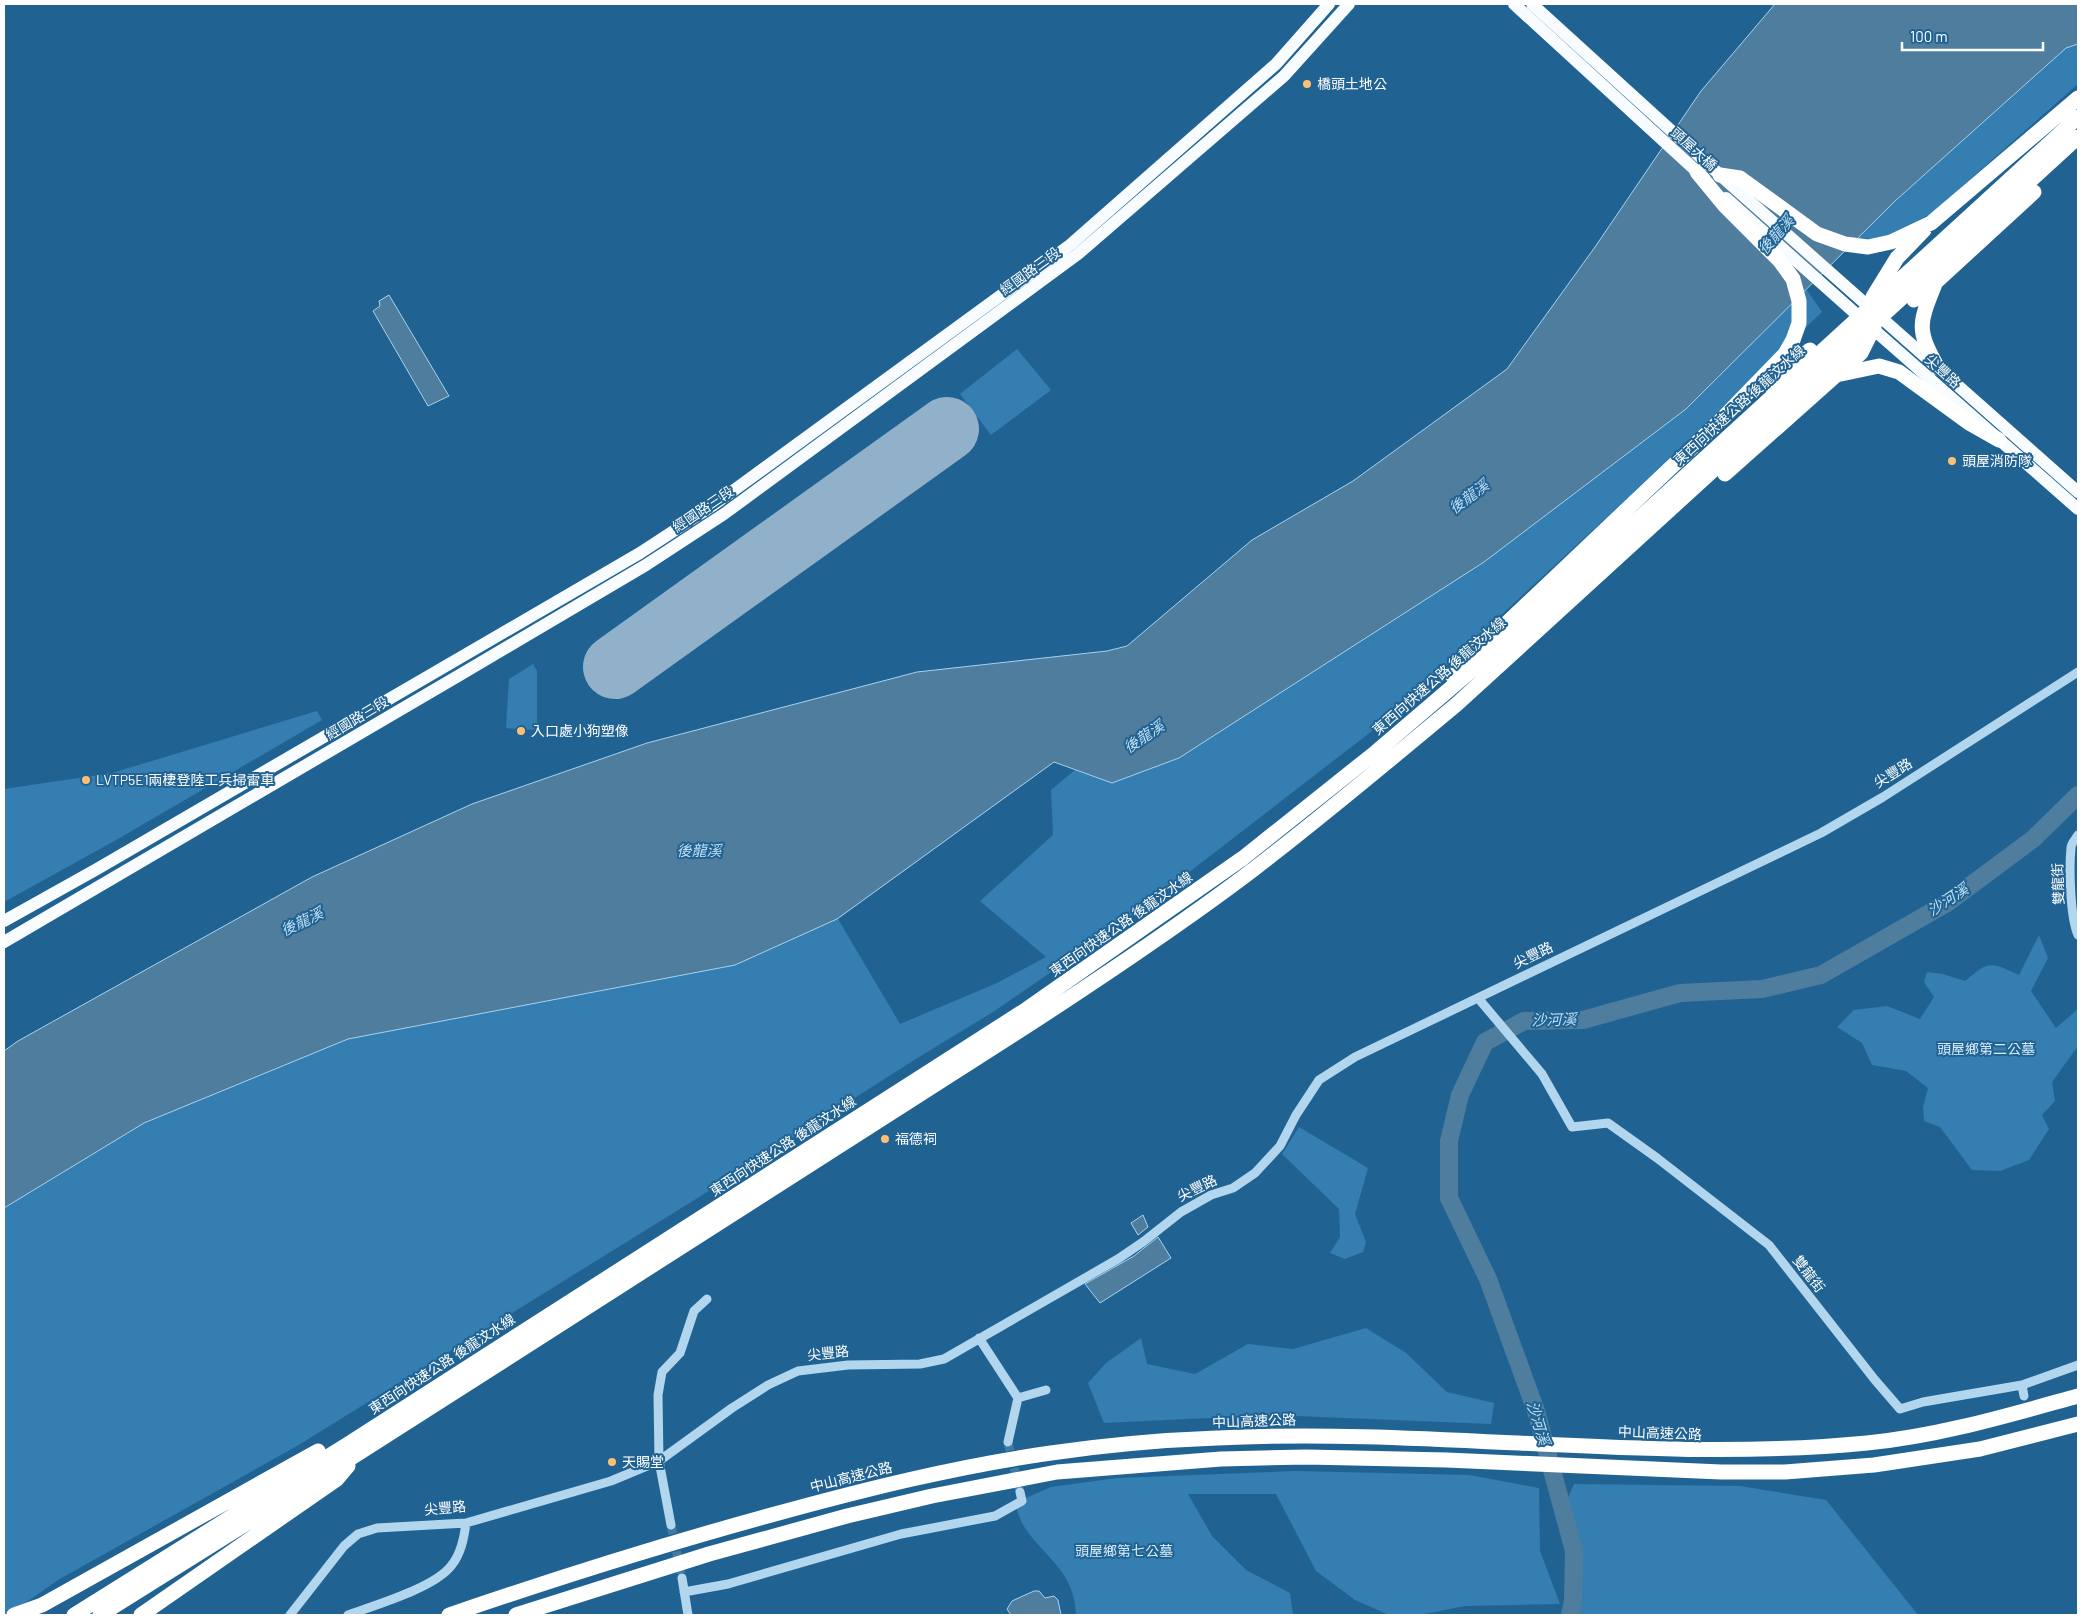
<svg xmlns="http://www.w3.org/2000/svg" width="2082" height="1619" font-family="Barlow,'Noto Sans TC',sans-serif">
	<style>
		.green { fill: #347eb1 }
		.water { fill: #4f7d9e; stroke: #a6d2ef }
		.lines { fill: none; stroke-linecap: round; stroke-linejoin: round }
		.river { stroke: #4f7d9e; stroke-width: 18 }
		.runway { stroke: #90b1c9; stroke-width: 64 }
		.minor-tunnel { stroke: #417aa3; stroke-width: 9; stroke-dasharray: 9 4.5; stroke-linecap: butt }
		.minor { stroke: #b2d6ee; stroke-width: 9 }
		.major { stroke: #f9fcff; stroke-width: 12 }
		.highway { stroke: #fff; stroke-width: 15 }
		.poi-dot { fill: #fbc073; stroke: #206393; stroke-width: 2 }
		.labels { text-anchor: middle; stroke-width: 4; stroke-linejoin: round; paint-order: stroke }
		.poi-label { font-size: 14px; fill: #fff; stroke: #206393; text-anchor: start }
		.street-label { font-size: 14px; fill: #fff; stroke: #206393 }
		.park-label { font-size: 14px; fill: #d8ecfa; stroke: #206393 }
		.water-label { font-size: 15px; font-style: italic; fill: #bfdff4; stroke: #206393 }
	</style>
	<rect width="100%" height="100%" fill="#206393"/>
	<!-- green -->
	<path class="green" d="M2078,44V84L1933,212L1908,227L1880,240L1858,238L1895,201L2066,48Z
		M1806,289L1822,312L1619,506L1394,714L1135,914L993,1012L919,1057L696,1199L297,1446L58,1580L8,1615H4V1131L1054,762L838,919L900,1024L997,983L1046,957L980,901L1053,835L1051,790L1075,770L1112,783L1179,758L1484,562L1686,409Z
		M1017,349L1051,390L991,435L960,394Z
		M533,664L537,671V725L533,730L506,728L509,679Z
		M317,711L322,720L118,839L4,902V789L112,773Z
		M2039,935L2048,958L2031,991L2056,1028L2078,1009V1046L2052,1082L2055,1101L2042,1115L2049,1129L2029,1160L2000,1171L1972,1170L1940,1127L1924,1121L1923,1107L1928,1088L1906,1071L1872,1065L1862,1043L1837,1027L1854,1010L1887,1006L1920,1019L1934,997L1924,982L1927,972L1943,974L1965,981C1989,960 1991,962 2019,975Z
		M1299,1127L1368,1168L1355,1214L1366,1242L1363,1252L1345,1259L1330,1253L1340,1237L1339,1209L1282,1154Z
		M1366,1328L1406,1353L1447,1392L1494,1403L1491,1424L1272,1415L1104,1423L1088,1383L1106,1363L1141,1338L1147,1364L1195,1374L1248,1344L1293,1349Z
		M1295,1471L1469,1475L1539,1488L1540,1551L1560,1604L1465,1606L1420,1615H1389L1355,1600L1316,1571L1276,1494H1188L1212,1536L1246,1570L1290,1593L1293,1615H1076C1075,1572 1046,1559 1025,1528C1020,1521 1018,1511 1014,1503L1051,1487L1117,1478Z
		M1574,1484L1740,1486L1826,1500L1918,1615H1576L1581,1564L1568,1498Z"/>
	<!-- water -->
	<path class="water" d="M1775,4H2078V44L2066,48L1895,201L1686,409L1484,562L1179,758L1112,783L1054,762L837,919L735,965L348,1039L144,1123L4,1208V1051L18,1041L312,877L472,804L647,743L917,672L1107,651L1127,646L1252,540L1353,481L1507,369L1595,247L1701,91Z
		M389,295L449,396L428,406L373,311L380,306L379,301Z
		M1143,1215L1148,1227L1138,1235L1131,1223Z
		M1158,1237L1171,1258L1100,1303L1085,1284L1134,1256Z
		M1034,1591H1039L1045,1598L1054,1596L1058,1600L1061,1615H1011L1007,1609L1012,1601Z"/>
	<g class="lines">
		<!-- river -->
		<path class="river" d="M1570,1615L1573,1601L1574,1551L1536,1411L1488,1279L1449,1198V1141L1460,1095L1485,1042L1524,1021L1583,1020L1680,993L1762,989L1821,975L1947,903L2033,839L2078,795"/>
		<!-- runway -->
		<path class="runway" d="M615,667L947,429"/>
		<!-- minor-tunnel -->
		<path class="minor-tunnel" d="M1008,1442L1020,1492
			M671,1525L682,1578"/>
		<!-- minor -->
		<path class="minor" d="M2078,835C2076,839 2071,843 2071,848C2069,868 2070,917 2078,935
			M1478,998L1542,1074L1572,1127L1608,1123L1657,1158L1769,1245L1875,1380L1900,1409L1923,1402L2022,1385L2078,1365
			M979,1338L1018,1398L1008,1442
			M2022,1385L2024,1396
			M1018,1398L1046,1390
			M671,1525L659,1461L658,1395L662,1372L680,1353L694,1311L707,1299
			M682,1578L688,1615
			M684,1592L728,1584L901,1534L995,1516L1022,1501L1020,1492
			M290,1615L344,1546L358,1534L377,1528L466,1523L611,1481L659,1461L732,1408L768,1385L798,1371L848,1365L920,1364L944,1359L1118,1259L1143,1242L1181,1212L1211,1195L1233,1188L1255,1173L1280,1146L1296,1115L1319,1080L1355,1057L1821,833L1883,797L2078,672
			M348,1615C375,1605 434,1588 451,1566C461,1554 464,1538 466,1523"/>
		<!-- major -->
		<path class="major" d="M1514,4L1704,178
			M1532,4L1720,175L2078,492
			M1726,198L1856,314L2078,509
			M4,921L97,869L640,553L715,504L1070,245L1276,64L1329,4
			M4,942L458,676L646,565L724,514L1078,254L1284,76L1349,4"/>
		<!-- highway -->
		<path class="highway" d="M1720,175L1740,178L1817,234L1845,244L1868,247L1891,242L1931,223L2078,98
			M1935,284C1919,324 1916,329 1938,368
			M1873,297L1897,258L1924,230
			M1914,300L1936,282L2034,192
			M1841,374L1879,366L1899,372L1969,423L1999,440
			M1767,384L1810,350
			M1725,474L1861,353L1874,327
			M1452,675L1721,420L1785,354L1793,340L1799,323V301L1793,279L1780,261L1725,206L1697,172
			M14,1615L42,1605L318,1451
			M74,1615L348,1444L1027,1009L1243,858L1376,752L1493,652L2078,117
			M100,1615L356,1455L1033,1022C1108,973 1183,923 1254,869C1323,816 1390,760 1457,704L2078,137
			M141,1615L337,1479L348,1466
			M449,1615C557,1578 665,1544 775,1514C866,1489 958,1466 1051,1453C1106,1445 1162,1440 1217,1438C1434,1427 1650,1464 1867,1443C1939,1436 2009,1415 2078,1396
			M516,1615L709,1554L847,1516L932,1496L1057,1472L1221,1459L1306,1457L1447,1460L1721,1472H1785L1874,1465L1980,1449L2078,1424"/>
	</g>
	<!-- markers -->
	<g class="poi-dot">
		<circle cx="1307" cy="84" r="5"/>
		<circle cx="1952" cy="461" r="5"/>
		<circle cx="521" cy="731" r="5"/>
		<circle cx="86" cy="780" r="5"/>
		<circle cx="885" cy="1139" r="5"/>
		<circle cx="612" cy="1462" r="5"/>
	</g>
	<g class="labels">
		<!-- poi labels -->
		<g class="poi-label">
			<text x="1317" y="89">橋頭土地公</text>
			<text x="1962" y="466">頭屋消防隊</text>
			<text x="531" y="736">入口處小狗塑像</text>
			<text x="96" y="785">LVTP5E1兩棲登陸工兵掃雷車</text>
			<text x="895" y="1144">福德祠</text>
			<text x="622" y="1467">天賜堂</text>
		</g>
		<!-- street labels -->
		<g class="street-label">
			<text transform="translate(1694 149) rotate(42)" y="5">頭屋大橋</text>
			<text transform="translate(1030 271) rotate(-36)" y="5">經國路三段</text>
			<text transform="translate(1943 371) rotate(42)" y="5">尖豐路</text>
			<text transform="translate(1739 405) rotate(-42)" y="5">東西向快速公路 後龍汶水線</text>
			<text transform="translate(703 509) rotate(-34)" y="5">經國路三段</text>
			<text transform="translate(1439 676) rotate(-41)" y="5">東西向快速公路 後龍汶水線</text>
			<text transform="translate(357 718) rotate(-31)" y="5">經國路三段</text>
			<text transform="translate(1893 773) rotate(-32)" y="5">尖豐路</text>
			<text transform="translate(2058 884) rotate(-92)" y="5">雙龍街</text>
			<text transform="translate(1121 924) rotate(-35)" y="5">東西向快速公路 後龍汶水線</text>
			<text transform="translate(1533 955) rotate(-26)" y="5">尖豐路</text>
			<text transform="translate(783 1146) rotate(-33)" y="5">東西向快速公路 後龍汶水線</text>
			<text transform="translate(1197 1188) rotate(-26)" y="5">尖豐路</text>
			<text transform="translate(1809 1274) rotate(52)" y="5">雙龍街</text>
			<text transform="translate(828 1353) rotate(-6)" y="5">尖豐路</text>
			<text transform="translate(442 1364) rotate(-33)" y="5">東西向快速公路 後龍汶水線</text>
			<text transform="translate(1254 1421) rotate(-2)" y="5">中山高速公路</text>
			<text transform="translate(1660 1433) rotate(2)" y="5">中山高速公路</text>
			<text transform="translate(851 1477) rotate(-14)" y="5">中山高速公路</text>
			<text transform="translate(445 1508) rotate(-5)" y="5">尖豐路</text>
		</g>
		<!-- park labels -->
		<g class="park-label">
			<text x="1986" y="1054">頭屋鄉第二公墓</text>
			<text x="1124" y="1556">頭屋鄉第七公墓</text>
		</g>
		<!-- water labels -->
		<g class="water-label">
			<text transform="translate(1776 235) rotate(-49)" y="5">後龍溪</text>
			<text transform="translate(1469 497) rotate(-37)" y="5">後龍溪</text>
			<text transform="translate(1144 737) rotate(-34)" y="5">後龍溪</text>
			<text x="699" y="856">後龍溪</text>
			<text transform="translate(1948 900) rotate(-33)" y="5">沙河溪</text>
			<text transform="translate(302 922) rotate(-26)" y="5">後龍溪</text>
			<text transform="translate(1554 1020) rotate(-1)" y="5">沙河溪</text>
			<text transform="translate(1538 1423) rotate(73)" y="5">沙河溪</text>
		</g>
	</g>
	<!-- border -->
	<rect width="2082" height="1619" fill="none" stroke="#ffffff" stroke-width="10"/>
	<!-- scale -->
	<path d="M1902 42v8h141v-8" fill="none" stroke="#ffffff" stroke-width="2.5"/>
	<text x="1910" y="42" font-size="15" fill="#ffffff" stroke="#206393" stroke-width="4" paint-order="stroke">100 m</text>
</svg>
